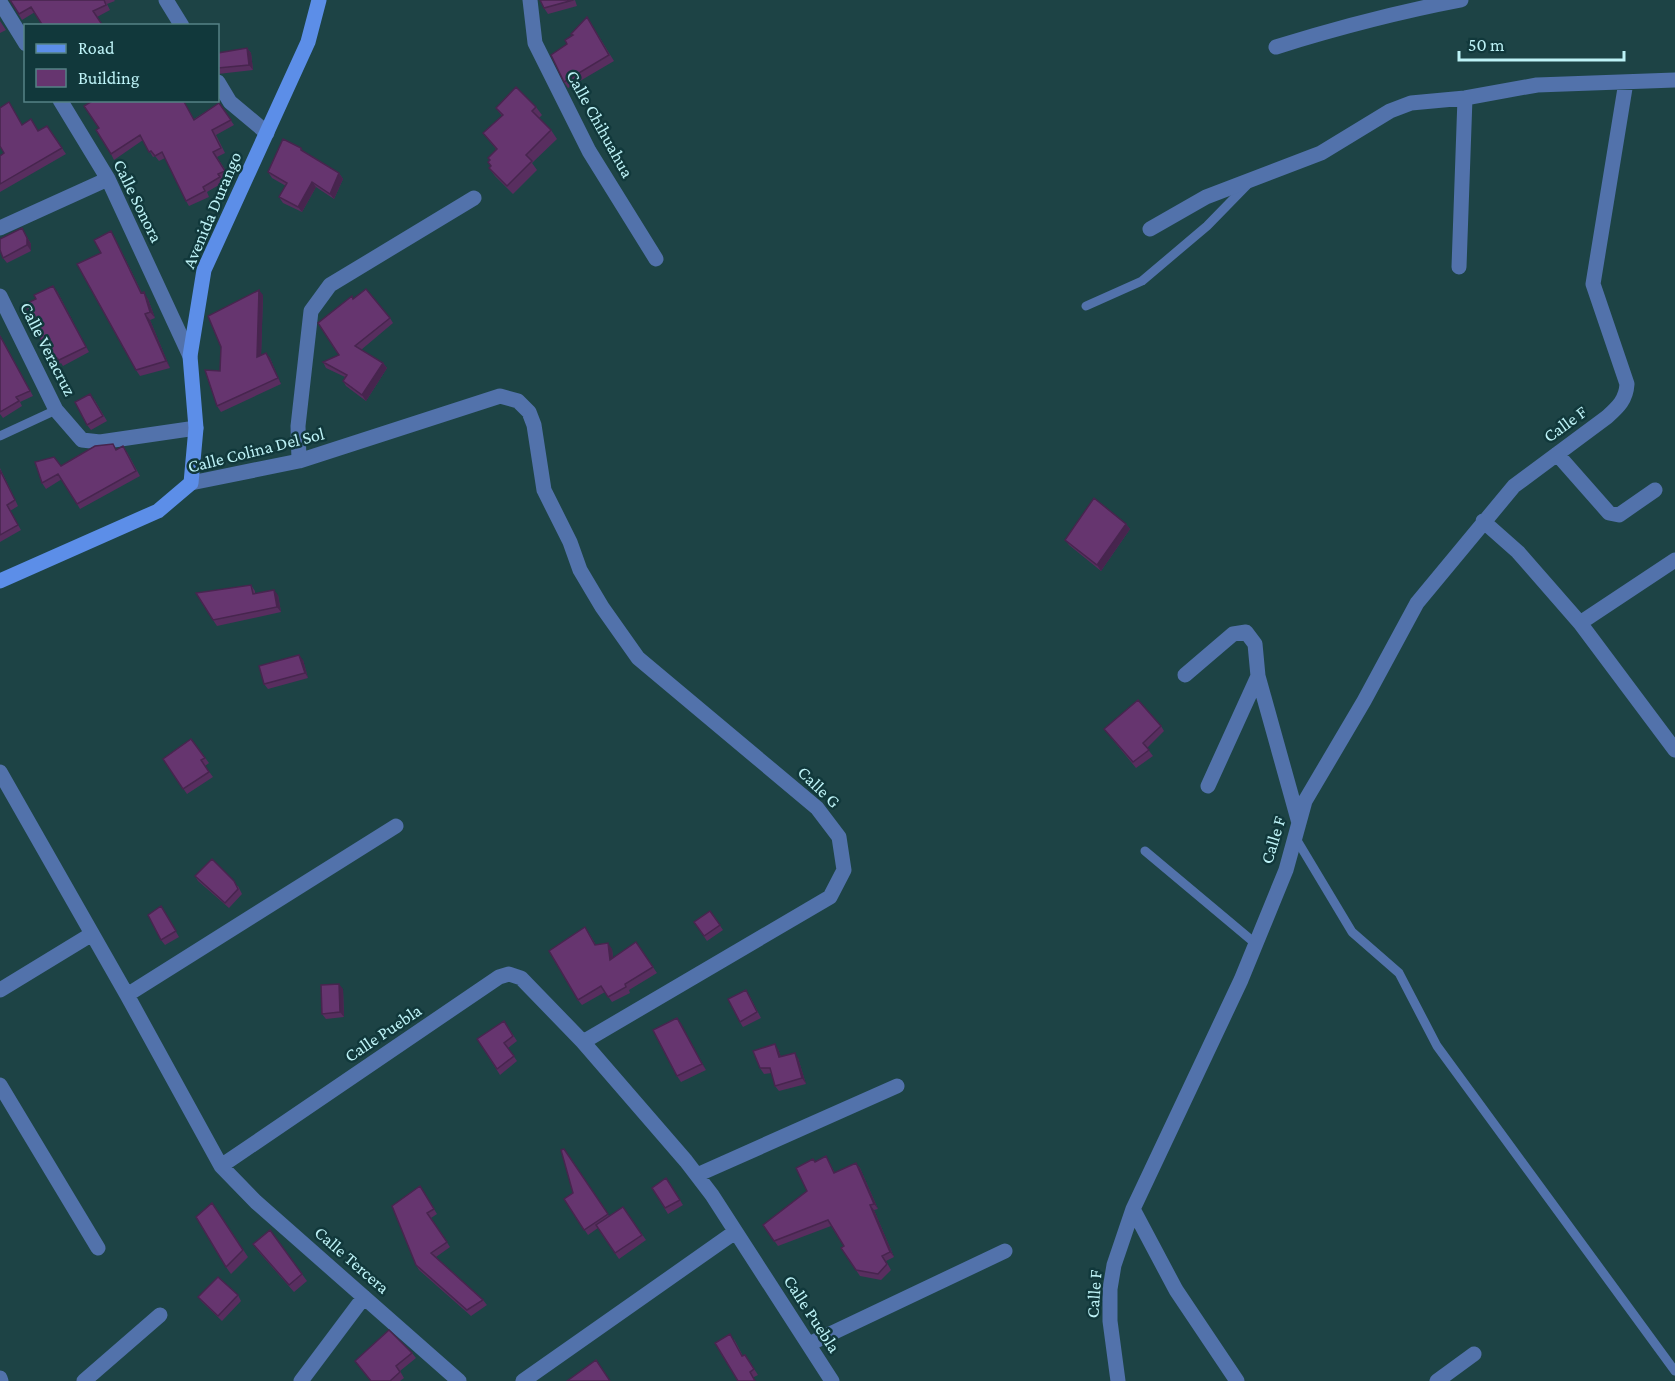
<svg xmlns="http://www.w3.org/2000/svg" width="1675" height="1381" font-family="'Crimson Pro',serif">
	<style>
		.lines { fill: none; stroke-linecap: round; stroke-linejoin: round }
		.lane { stroke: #5272ab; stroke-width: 9 }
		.street { stroke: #5272ab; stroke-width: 15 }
		.secondary { stroke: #5c8ee8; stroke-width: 15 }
		.wall { fill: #582e5f }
		.shaded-wall { fill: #47254e }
		.building { fill: #66356f; stroke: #47254e; stroke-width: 1.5 }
		.labels { text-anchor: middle; stroke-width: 5; stroke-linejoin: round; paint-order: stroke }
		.street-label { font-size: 18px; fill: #bdf2f6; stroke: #11383b }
	</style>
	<rect width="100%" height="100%" fill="#1d4345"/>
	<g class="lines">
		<!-- lane -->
		<path class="lane" d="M1086,306L1142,281L1207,226L1248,184
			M0,436L56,410
			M1295,837L1352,932L1399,973L1437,1046L1675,1371
			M1145,851L1256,944"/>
		<!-- street -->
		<path class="street" d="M166,0L182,26
			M530,0L535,43L589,151L656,259
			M0,2L26,44
			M1276,47C1337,28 1398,12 1461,0
			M218,82L230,102L267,133
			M60,100L108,179L190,356
			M0,228L108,179
			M1150,229L1206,197L1321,153L1390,111L1411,103L1465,98L1537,85L1675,80
			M1459,267L1465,98
			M0,296L56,410L82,440L100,442L196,428
			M1557,454L1609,513L1619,515L1655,490
			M299,461L298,426L311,311L330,285L474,198
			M191,483L299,461L500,396L518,401L529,412L534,425L544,490L570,542L580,570L602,607L638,658L817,808L839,837L844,870L830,897L583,1042
			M1483,521L1518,552L1580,623L1675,750
			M1580,623L1675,560
			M1185,675L1233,634L1246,632L1255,644L1258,676L1299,823
			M0,772L127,995L221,1166L256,1202L459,1381
			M1208,786L1258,676
			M0,990L92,934
			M127,995L396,826
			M0,1085L98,1248
			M221,1166L499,977L509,974L521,978L583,1042L686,1161L712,1195L832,1381
			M697,1175L897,1086
			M1133,1209L1176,1290L1237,1381
			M809,1344L1005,1251
			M0,1378L1,1381
			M84,1381L160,1315
			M301,1381L364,1297
			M523,1381L735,1232
			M1118,1381L1110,1321V1289L1114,1265L1133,1209L1241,980L1286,870L1305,801L1364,701L1417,603L1514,486L1607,417C1618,407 1626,400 1627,384L1593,284L1626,82
			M1437,1381L1474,1354"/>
		<!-- secondary -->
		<path class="secondary" d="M0,581L158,511L191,483L196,428L190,356L204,270L308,42L319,0"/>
	</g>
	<!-- wall -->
	<path class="wall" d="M10,0H114L115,1L107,4L110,10L97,17L35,12L22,20Z
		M575,0L577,6L548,14L544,8Z
		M587,17L614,61L568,88L564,82L567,44Z
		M0,21L6,30L0,33Z
		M247,48L251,53L253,70L218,74V53Z
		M9,102L22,125L39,131L47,126L66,154L0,192V156L4,153Z
		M219,103L234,125L216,135L225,153L217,157L229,176L222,179L224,182L207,192L209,197L189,206L186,201L165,158L159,161L155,156L153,157L143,140L114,160L111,154L99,128L194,119Z
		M536,107L542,115L539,118L551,130L557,139L532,163L537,170L513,194L495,176L489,168L491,166L488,162L496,149L483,133L502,116L496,108Z
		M301,148L304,152L339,173L343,179L334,199L316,187L302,212L283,203L279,197L286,186L272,178L268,172Z
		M22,228L31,244V251L7,263L3,258Z
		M111,231L115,238L142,293L148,299L155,318L150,320L170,368L140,376L136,370L101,253Z
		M57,291L89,352L63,366L61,363L58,365L47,347L46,348L42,342Z
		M263,295L261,355L266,353L270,358L281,384L221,412L217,406L220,371Z
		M353,299L390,318L393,323L361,350L383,363L387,368L366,401L346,386L343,381L345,377L326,368L323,362L339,355Z
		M0,335L33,396L20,402L22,406L3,418L0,414Z
		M94,399L107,421L91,430L87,425Z
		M117,450L127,452L140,476L80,509L62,479L46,489L42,483L61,466Z
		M0,468L18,506L10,511L21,530L0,542Z
		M1126,524L1130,529L1101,571L1069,545L1065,540Z
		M251,585L255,591V594L278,595L281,612L217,626L213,620Z
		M303,660L308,678L268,689L264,684Z
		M1161,726L1164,731L1147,748L1153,756L1136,768L1104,729Z
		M191,739L209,763L205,766L213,777L187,794L163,759Z
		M195,876L238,886L242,894L229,908L198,881Z
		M161,906L179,937L165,945L161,940Z
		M710,911L723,930L707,941L694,922Z
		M589,933L596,945L612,949L613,958L636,942L657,973L629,990L630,993L612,1002L605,992L582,1005L578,1000Z
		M343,989L344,1017L326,1019L322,1014Z
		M749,995L761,1018L743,1027L740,1022Z
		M677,1018L706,1070L681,1082L677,1076Z
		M504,1021L517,1041L508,1048L517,1061L500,1075L477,1039Z
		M778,1049L781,1057L798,1058L806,1084L779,1091L775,1086L772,1073L764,1074L760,1068Z
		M564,1149L609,1216L623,1207L646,1240L619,1259L598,1228L588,1235L564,1199L573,1193Z
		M815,1162H829L835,1173L856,1163L860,1168L878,1209L874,1210L894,1257L886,1261L891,1270L881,1280L860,1276L841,1248L844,1246L831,1226L778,1246L763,1225L807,1191Z
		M666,1178L683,1205L668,1214L652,1188Z
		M420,1186L437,1214L431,1218L450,1247L436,1257L483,1300L487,1305L471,1316L419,1270L416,1265Z
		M212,1203L248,1257L231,1274L226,1267Z
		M270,1230L307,1281L294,1292L258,1251L253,1244Z
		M238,1295L241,1301L222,1321L202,1302L198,1297Z
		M734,1339L743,1356L745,1355L758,1375L754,1377L738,1381Z
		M412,1353L416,1358L400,1371L404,1378L400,1381H370Z"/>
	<!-- shaded-wall -->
	<path class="shaded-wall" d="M247,48L251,53L253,70L249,65Z
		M339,173L343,179L334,199L330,194Z
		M312,182L316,187L302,212L298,207Z
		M22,228L31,244V251L27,245Z
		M111,231L115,238L145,300L141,293Z
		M53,286L57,291L89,352L86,347Z
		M259,290L263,295L261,362L257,357Z
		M144,292L148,299L155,318L150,312Z
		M145,314L150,320L170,368L166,361Z
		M266,353L270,358L281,384L278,378Z
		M383,363L387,368L366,401L362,395Z
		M1126,524L1130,529L1101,571L1097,565Z
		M274,590L278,595L281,612L277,607Z
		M299,655L303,660L308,678L305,673Z
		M608,943L612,949L614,965L610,960Z
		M339,984L343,989L344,1017L340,1012Z
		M677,1018L681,1023L706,1070L702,1064Z
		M775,1044L778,1049L783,1062L779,1057Z
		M795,1053L798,1058L806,1084L802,1078Z
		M856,1163L860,1168L878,1209L874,1204Z
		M870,1205L874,1210L894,1257L890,1252Z"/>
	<!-- building -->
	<path class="building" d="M10,0H104L106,5L93,11L103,26H43L31,7L19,14Z
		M540,0H573L544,8Z
		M587,17L609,55L564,82L551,55L567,44L565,40L573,35L571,34Z
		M247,48L249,65L218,68V53Z
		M516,87L536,107L532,111L551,130L526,155L532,161L507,186L489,168L491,166L488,162L490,160L488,158L497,149L483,133L503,115L496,108Z
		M94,100H183L194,120L219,103L231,120L212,130L221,148L213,152L225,171L218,174L220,177L203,187L205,191L186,201L162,152L155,156L151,151L149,152L140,135L111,154L96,130L99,128L84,106Z
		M9,102L22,125L31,119L38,131L47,126L62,148L0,184V156L4,153L0,146V108Z
		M283,139L301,148V150L339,173L330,194L312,182L298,207L279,197L287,183L268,172Z
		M22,228L27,238V245L3,258L0,250V239Z
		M111,231L141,293L144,292L150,312L145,314L166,361L136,370L77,264L101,253L94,240Z
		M53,286L86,347L59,360L57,358L54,359L44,341L42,342L25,304L36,299L34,295Z
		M366,289L390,318L355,346L383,363L362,395L343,381L347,375L323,362L339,355L318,323L352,296L353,299Z
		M259,290L257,357L266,353L278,378L217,406L205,370L220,371L221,347L208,316Z
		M0,336L30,391L16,397L19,401L0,412Z
		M90,394L103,416L87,425L75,402Z
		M113,444L116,450L123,446L136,471L77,504L58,474L42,483L35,462L54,457L61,466L95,446Z
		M0,470L15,500L7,505L18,525L0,535Z
		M1094,498L1126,524L1097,565L1065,540Z
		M251,585L253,594L274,590L277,607L213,620L196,593Z
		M299,655L305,673L264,684L259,666Z
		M1138,700L1161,726L1143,743L1149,750L1133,762L1104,729Z
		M191,739L205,758L201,760L209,772L183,789L163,759Z
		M212,859L234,881L238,889L225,903L195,876Z
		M161,906L176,931L161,940L148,915Z
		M710,911L720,925L704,936L694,922Z
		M585,927L595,945L608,943L610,960L636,942L653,967L625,984L626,987L608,997L601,986L578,1000L549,951Z
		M339,984L340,1012L322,1014L321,985Z
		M746,990L757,1012L740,1022L728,999Z
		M677,1018L702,1064L677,1076L653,1030Z
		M504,1021L513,1036L504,1043L514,1056L497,1069L477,1039Z
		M775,1044L779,1057L795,1053L802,1078L775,1086L770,1068H760L753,1051Z
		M564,1149L608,1214L584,1230L564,1199L573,1193L561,1150Z
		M826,1156L834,1173L856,1163L874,1204L870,1205L890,1252L882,1256L887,1264L878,1274L856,1270L841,1248L844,1246L828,1220L774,1241L763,1225L807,1191L796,1168L813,1159L815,1162Z
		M666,1178L680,1200L665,1208L652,1188Z
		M420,1186L434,1209L427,1213L447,1242L431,1253L483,1300L467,1310L416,1265L392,1206Z
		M212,1203L243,1250L226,1267L196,1217Z
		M623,1207L642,1235L615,1253L596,1225Z
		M270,1230L302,1274L289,1285L253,1244Z
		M218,1277L238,1295L218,1316L198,1297Z
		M389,1330L412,1353L396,1366L400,1372L390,1381H371L355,1361Z
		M730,1334L742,1356L745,1355L754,1369L750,1372L755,1381H738L715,1343Z
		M596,1360L610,1381H567Z"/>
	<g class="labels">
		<!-- street labels -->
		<g class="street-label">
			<text transform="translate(600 124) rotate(61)" y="6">Calle Chihuahua</text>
			<text transform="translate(138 201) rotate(64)" y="6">Calle Sonora</text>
			<text transform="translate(212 210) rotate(-67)" y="6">Avenida Durango</text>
			<text transform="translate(48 349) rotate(63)" y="6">Calle Veracruz</text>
			<text transform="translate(1565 424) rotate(-36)" y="6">Calle F</text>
			<text transform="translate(256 450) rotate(-14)" y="6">Calle Colina Del Sol</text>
			<text transform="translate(819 787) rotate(44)" y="6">Calle G</text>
			<text transform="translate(1273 840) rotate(-73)" y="6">Calle F</text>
			<text transform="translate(383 1033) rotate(-34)" y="6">Calle Puebla</text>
			<text transform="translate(352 1260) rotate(41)" y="6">Calle Tercera</text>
			<text transform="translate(1094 1294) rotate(-86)" y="6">Calle F</text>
			<text transform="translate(812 1314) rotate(57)" y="6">Calle Puebla</text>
		</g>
	</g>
	<!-- legend -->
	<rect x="24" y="24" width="195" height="78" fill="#11383b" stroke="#568286" stroke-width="1.5"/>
	<rect x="36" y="44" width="30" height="9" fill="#5c8ee8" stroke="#568286" stroke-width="1.5"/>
	<text x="78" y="54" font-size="18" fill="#bdf2f6">Road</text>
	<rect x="36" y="69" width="30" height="18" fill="#66356f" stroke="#568286" stroke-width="1.5"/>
	<text x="78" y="84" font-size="18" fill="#bdf2f6">Building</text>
	<!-- scale -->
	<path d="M1459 51v9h165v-9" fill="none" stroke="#bdf2f6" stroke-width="3"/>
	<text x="1468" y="51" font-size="18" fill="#bdf2f6" stroke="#11383b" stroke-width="4.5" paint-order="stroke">50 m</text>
</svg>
